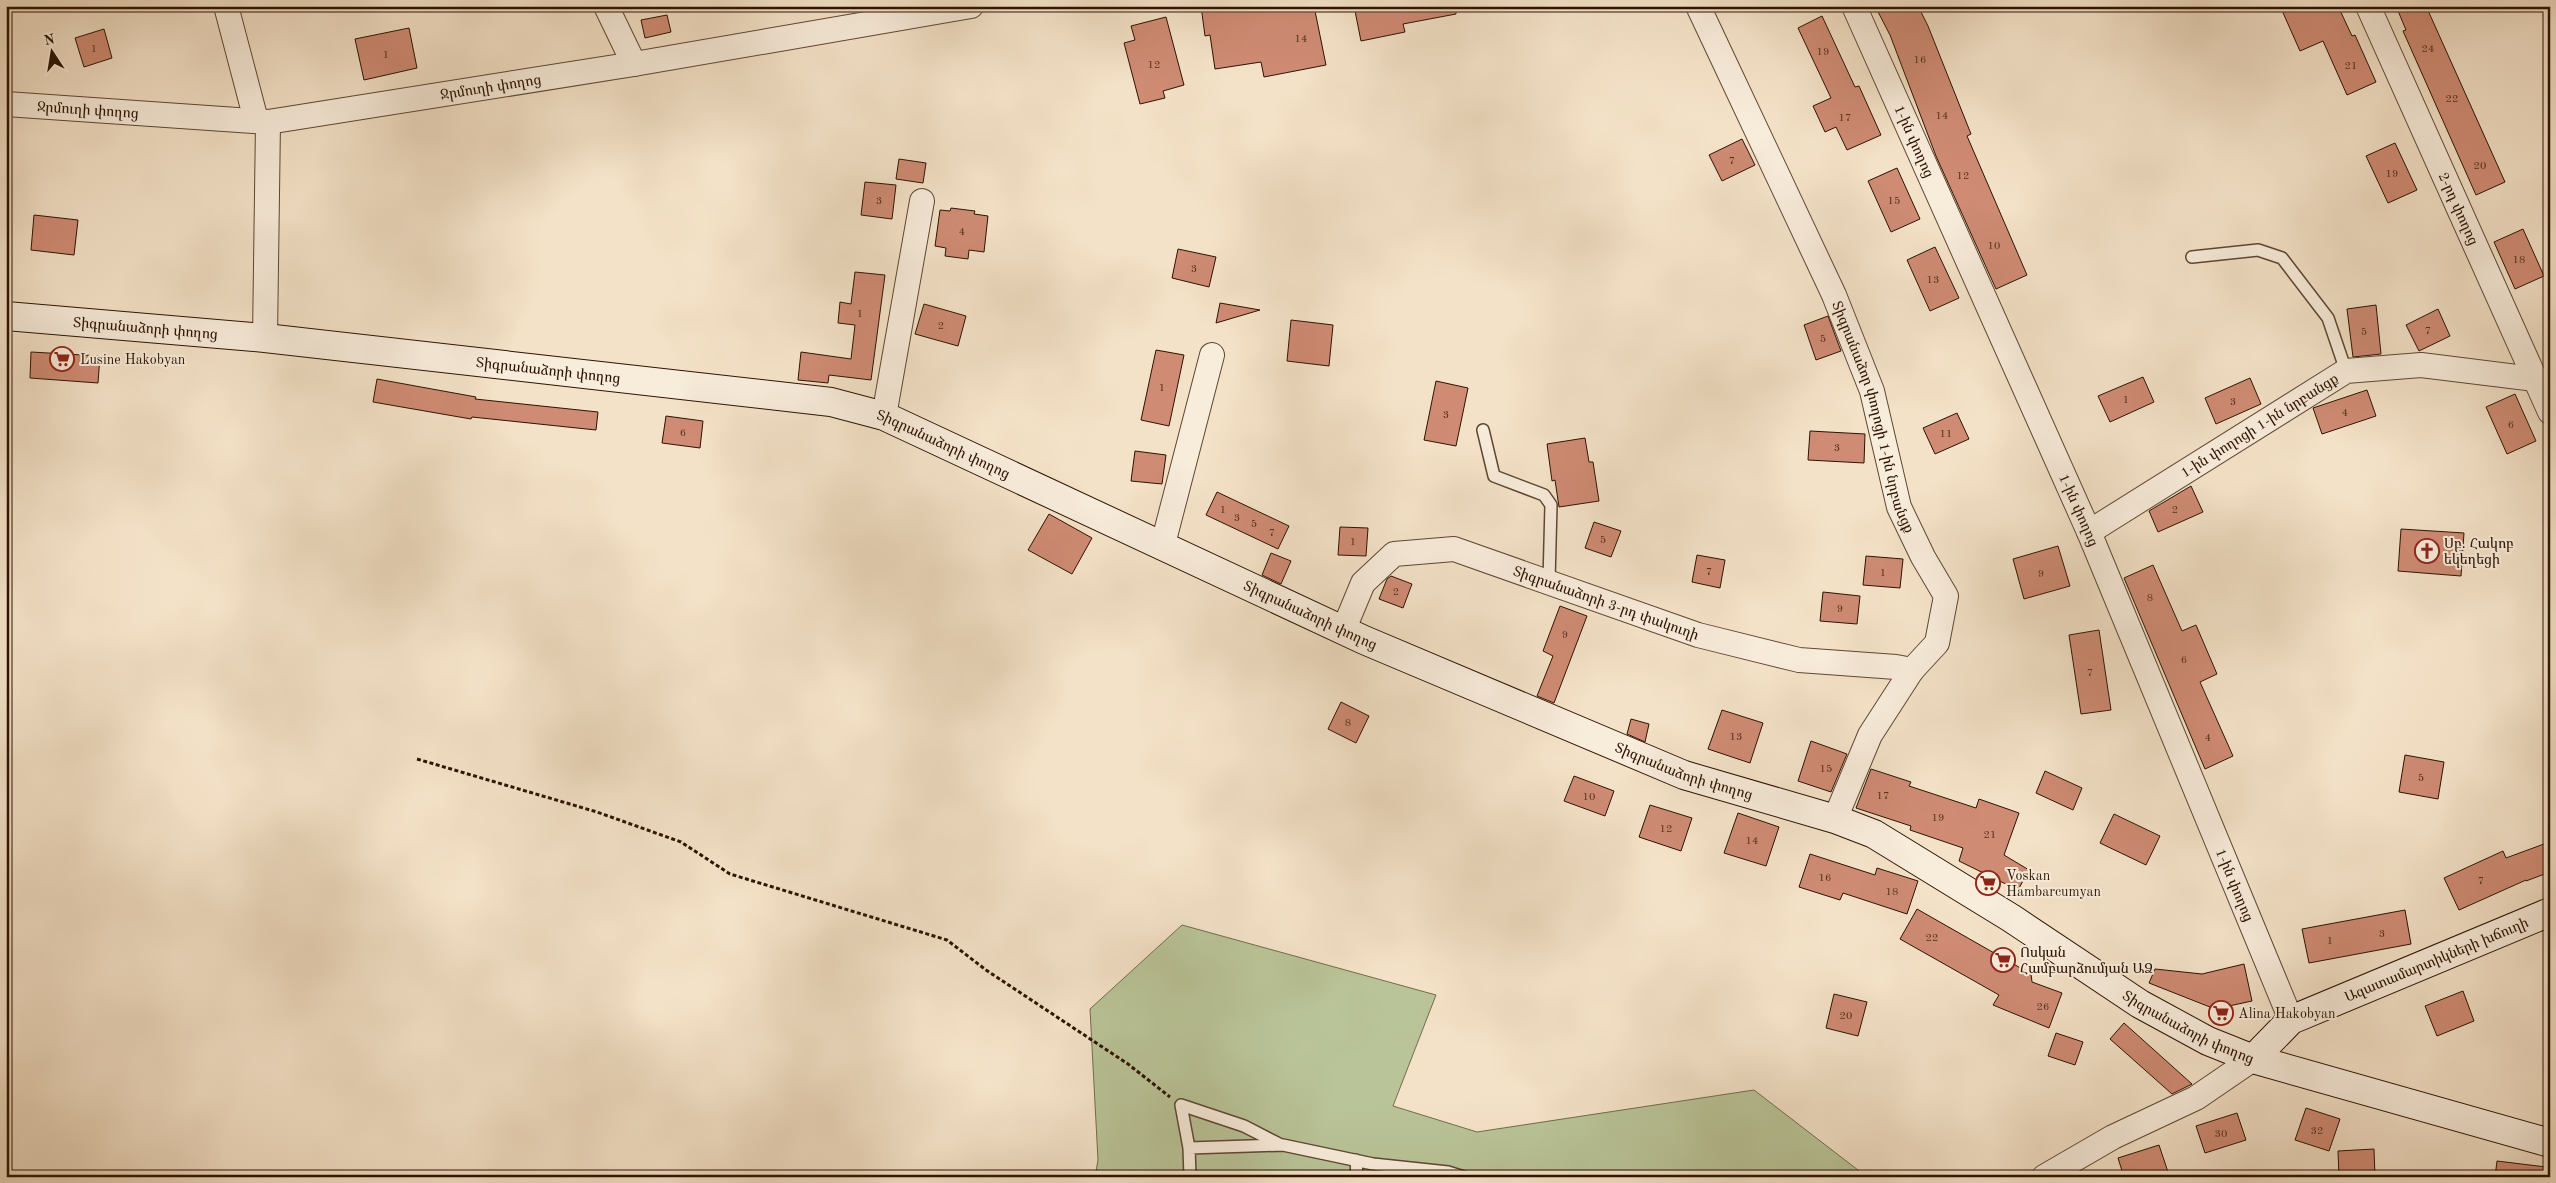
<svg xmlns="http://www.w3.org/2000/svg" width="2556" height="1183" font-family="'Old Standard TT','Noto Serif Armenian',serif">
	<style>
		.green { fill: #b9c498; stroke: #726c4c }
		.building { fill: #cf8b74; stroke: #2c1300 }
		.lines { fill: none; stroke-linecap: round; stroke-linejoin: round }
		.lane-casing { stroke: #5e4732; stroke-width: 14 }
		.street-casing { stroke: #5e4732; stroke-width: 26 }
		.secondary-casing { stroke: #2c1300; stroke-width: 30 }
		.path { stroke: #2c1300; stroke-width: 3; stroke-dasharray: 4 2.5; stroke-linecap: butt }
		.lane { stroke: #f8ecdb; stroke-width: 11 }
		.street { stroke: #f8ecdb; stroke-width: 24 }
		.secondary { stroke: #f8ecdb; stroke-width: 28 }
		.labels { text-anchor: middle; stroke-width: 4; stroke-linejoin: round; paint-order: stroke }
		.number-label { font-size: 11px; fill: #55311d }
		.street-label { font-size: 14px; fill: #2c1300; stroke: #f8ecdb }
		.poi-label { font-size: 14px; fill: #2c1300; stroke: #f8ecdb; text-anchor: start }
	</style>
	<rect width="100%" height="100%" fill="#f4e2c8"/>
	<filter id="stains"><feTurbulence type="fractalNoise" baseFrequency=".004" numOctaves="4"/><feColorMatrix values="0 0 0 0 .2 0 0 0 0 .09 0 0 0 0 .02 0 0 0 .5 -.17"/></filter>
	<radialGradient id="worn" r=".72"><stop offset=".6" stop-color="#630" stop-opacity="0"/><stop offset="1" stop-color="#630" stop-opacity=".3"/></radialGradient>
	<!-- green -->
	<path class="green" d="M1182,925L1436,995L1393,1106L1477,1132L1754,1090L1867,1177H1095L1098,1160L1090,1009Z"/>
	<!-- building -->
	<path class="building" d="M1201,6H1314L1326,65L1264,77L1261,62L1215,69L1210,35L1205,36Z
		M1354,6H1456V14L1403,24L1405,32L1361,41Z
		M1875,6H1918L1928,26L1971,134L1967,136L2027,275L1996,289L1936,156L1890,35Z
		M2280,6H2338L2352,36L2355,35L2376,82L2347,95L2323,41L2300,51Z
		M2396,6H2426L2505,182L2476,195L2403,31L2406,30Z
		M667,15L671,32L645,38L641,20Z
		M1822,16L1855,87L1859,86L1881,135L1847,150L1836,127L1825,132L1813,106L1831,98L1798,28Z
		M1166,17L1184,85L1163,91L1165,98L1140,104L1124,43L1135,40L1131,26Z
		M409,28L417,68L364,80L355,39Z
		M104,29L112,58L84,67L75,38Z
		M1742,139L1755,165L1722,181L1709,155Z
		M2395,143L2417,190L2388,203L2366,156Z
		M899,159L926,163L923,183L896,179Z
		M1897,168L1920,219L1891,232L1868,181Z
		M865,182L896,185L892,219L861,215Z
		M951,208L975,211L974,214L988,216L984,252L969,250L968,259L945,256L946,248L935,246L940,210L950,211Z
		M34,215L78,220L74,255L31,250Z
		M2523,229L2544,276L2515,289L2494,242Z
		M1935,247L1959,298L1930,311L1907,260Z
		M1178,249L1216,257L1209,287L1172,278Z
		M855,272L885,275L871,380L829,375L828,383L798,380L801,352L851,359L855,325L838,323L840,302L851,304Z
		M1220,303L1260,310L1216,323Z
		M924,304L966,316L958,346L915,334Z
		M2376,305L2381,354L2353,357L2347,309Z
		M2438,309L2450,336L2419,351L2406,325Z
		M1828,316L1841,351L1816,360L1804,325Z
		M1291,320L1333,325L1329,366L1287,361Z
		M1156,350L1184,355L1169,426L1141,420Z
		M31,352L100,356L98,383L30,378Z
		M2143,377L2154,402L2110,422L2098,396Z
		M2250,378L2261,404L2216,424L2205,398Z
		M377,379L476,397L475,399L598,412L596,430L472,417L471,419L373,402Z
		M1436,381L1468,388L1456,446L1424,440Z
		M2367,390L2376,416L2322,434L2313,408Z
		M2515,394L2536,441L2507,454L2486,407Z
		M1957,413L1969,439L1935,454L1923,428Z
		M666,416L703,421L700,448L662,443Z
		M1810,431L1865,434L1864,463L1808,460Z
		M1585,438L1589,462H1593L1599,501L1559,507L1555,480L1552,481L1547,444Z
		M1135,451L1166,455L1162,484L1131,481Z
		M2191,486L2203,512L2158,532L2149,511Z
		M1217,492L1289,526L1278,549L1206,515Z
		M1049,514L1092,538L1072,574L1028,550Z
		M1594,522L1621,531L1611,557L1585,548Z
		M1340,527L1368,528L1366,556L1338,555Z
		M2401,529L2464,533L2461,576L2398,571Z
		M2058,546L2070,586L2024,599L2013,559Z
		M1271,553L1291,561L1281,584L1262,575Z
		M1697,555L1725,560L1720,588L1692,582Z
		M1866,556L1903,559L1900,588L1863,585Z
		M2153,565L2182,631L2196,625L2217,674L2200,682L2233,756L2205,769L2124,578Z
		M1391,576L1412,584L1403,608L1379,599L1387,579Z
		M1823,592L1860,596L1857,624L1820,621Z
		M1560,606L1587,616L1554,703L1537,696L1553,656L1543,651Z
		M2099,630L2111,710L2081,714L2069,635Z
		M1341,702L1369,716L1356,743L1328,729Z
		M1722,710L1763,723L1750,763L1708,749Z
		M1631,719L1649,724L1645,742L1627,734Z
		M1811,741L1847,754L1831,792L1798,781Z
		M2405,755L2444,762L2438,799L2399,792Z
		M1871,769L1911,782L1909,786L1976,808L1979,799L2019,813L2004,855L2029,870L2018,890L1959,861L1963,848L1910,830L1911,826L1856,808Z
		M2045,771L2082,788L2073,810L2036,793Z
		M1574,776L1614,791L1605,816L1564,801Z
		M1650,805L1692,818L1681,851L1639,837Z
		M1738,813L1779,827L1766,866L1724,853Z
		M2114,814L2160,836L2146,865L2100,843Z
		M2544,844L2550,858V872L2526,881V880L2459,910L2444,878L2503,851L2506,858Z
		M1810,854L1875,875L1877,868L1918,881L1907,914L1843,893L1840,900L1799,887Z
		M1917,909L2031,974L2032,982L2062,993L2049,1028L1993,1005L1999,995L1900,939Z
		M2405,910L2411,944L2309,963L2302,929Z
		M2244,964L2252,1001L2215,1009L2149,983L2155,969L2202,974Z
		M2463,991L2474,1021L2437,1036L2425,1006Z
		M1834,994L1867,1002L1858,1036L1826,1028Z
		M2124,1023L2192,1084L2172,1094L2110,1039Z
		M2056,1033L2083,1042L2075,1065L2048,1056Z
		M2306,1108L2340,1119L2329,1151L2295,1140Z
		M2237,1113L2246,1140L2205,1153L2196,1126Z
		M2159,1145L2168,1172L2153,1177H2124L2118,1158Z
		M2374,1149L2375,1177H2339L2338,1151Z
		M2497,1161L2546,1167L2545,1177H2495Z"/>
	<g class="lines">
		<defs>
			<path id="lane" d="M2192,257L2258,250L2282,258L2328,318L2346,371
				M1483,430L1494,476L1544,495L1551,505L1549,581
				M1189,1148L1283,1145L1373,1164L1448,1172L1464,1177
				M1356,1160L1357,1177
				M1190,1177L1189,1148L1181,1105L1244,1126L1279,1144"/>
			<g id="street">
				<path d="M226,6L256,120"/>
				<path d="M606,6L634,64"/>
				<path id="s1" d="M1698,6L1834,295L1872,391L1899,507L1923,557L1946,596L1937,643L1912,670L1870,735L1835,819"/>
				<path id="s2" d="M1854,6L2089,532L2291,1020"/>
				<path id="s3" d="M2368,6L2550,412"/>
				<path id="s4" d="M6,104L268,122L634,64L971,6"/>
				<path d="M265,338L268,122"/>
				<path d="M884,416L922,201"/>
				<path id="s5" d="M2089,532L2346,371L2421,365L2550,381"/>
				<path d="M1163,544L1212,355"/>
				<path id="s6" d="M1343,631L1363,583L1394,554L1454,549L1698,635L1799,660L1896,667L1912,670"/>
				<path d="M2044,1177L2113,1137L2196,1098L2253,1059"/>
			</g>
			<g id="secondary">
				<path id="s7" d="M6,316L265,338L831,402L884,416L1364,640L1684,775L1835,819L1874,834L2011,918L2140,1004L2208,1041L2253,1059L2550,1143"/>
				<path id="s8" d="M2253,1059L2291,1020L2550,912"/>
			</g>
		</defs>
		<!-- lane casing -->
		<use href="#lane" class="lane-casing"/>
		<!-- street casing -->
		<use href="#street" class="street-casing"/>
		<!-- secondary casing -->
		<use href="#secondary" class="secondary-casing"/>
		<!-- path -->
		<path class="path" d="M417,759L597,812L681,842L730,874L947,940L986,970L1128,1064L1170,1097"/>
		<!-- lane -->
		<use href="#lane" class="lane"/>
		<!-- street -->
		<use href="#street" class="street"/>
		<!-- secondary -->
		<use href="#secondary" class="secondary"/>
	</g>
	<!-- icons -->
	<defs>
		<symbol id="supermarket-ring" viewBox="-11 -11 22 22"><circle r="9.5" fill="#f8ecdb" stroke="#8f2418" stroke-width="1.5"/><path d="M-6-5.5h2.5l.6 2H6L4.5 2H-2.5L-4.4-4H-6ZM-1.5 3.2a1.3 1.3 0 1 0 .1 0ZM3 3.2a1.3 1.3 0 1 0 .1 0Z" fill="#8f2418"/></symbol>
		<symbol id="church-ring" viewBox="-11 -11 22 22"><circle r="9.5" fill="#f8ecdb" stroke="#8f2418" stroke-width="1.5"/><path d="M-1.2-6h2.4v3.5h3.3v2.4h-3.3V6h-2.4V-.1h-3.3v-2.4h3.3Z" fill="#8f2418"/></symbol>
	</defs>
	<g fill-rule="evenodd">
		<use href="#supermarket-ring" x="48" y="345" width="28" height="28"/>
		<use href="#church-ring" x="2413" y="537" width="28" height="28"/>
		<use href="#supermarket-ring" x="1974" y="869" width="28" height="28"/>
		<use href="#supermarket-ring" x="1989" y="946" width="28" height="28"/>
		<use href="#supermarket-ring" x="2207" y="999" width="28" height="28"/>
	</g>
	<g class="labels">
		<!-- number labels -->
		<g class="number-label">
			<text x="1301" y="42">14</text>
			<text x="94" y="52">1</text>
			<text x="2428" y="52">24</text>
			<text x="1823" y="55">19</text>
			<text x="386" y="58">1</text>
			<text x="1920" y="63">16</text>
			<text x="1154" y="68">12</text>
			<text x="2351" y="69">21</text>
			<text x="2452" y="102">22</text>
			<text x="1942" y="119">14</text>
			<text x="1845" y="121">17</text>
			<text x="1732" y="164">7</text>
			<text x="2480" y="169">20</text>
			<text x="2392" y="177">19</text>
			<text x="1963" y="179">12</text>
			<text x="879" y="204">3</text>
			<text x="1894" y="204">15</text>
			<text x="962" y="235">4</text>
			<text x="1994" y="249">10</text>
			<text x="2519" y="263">18</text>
			<text x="1194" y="272">3</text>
			<text x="1933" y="283">13</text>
			<text x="860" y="317">1</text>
			<text x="941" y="329">2</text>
			<text x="2428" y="334">7</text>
			<text x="2364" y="335">5</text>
			<text x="1823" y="342">5</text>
			<text x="1162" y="391">1</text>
			<text x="2126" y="403">1</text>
			<text x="2233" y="405">3</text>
			<text x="2345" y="416">4</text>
			<text x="1446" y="418">3</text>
			<text x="2511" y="428">6</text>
			<text x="683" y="436">6</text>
			<text x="1946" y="437">11</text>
			<text x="1837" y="451">3</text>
			<text x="1223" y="513">1</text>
			<text x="2175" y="513">2</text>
			<text x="1237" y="521">3</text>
			<text x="1254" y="527">5</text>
			<text x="1272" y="536">7</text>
			<text x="1603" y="543">5</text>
			<text x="1353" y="545">1</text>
			<text x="1709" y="575">7</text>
			<text x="1883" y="576">1</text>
			<text x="2041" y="577">9</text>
			<text x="1396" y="595">2</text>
			<text x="2150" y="601">8</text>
			<text x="1840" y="612">9</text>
			<text x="1565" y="638">9</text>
			<text x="2184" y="663">6</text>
			<text x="2090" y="676">7</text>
			<text x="1348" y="726">8</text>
			<text x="1736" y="740">13</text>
			<text x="2208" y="741">4</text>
			<text x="1826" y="772">15</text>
			<text x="2421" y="781">5</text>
			<text x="1883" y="799">17</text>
			<text x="1589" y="800">10</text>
			<text x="1938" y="821">19</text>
			<text x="1666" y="832">12</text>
			<text x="1990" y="838">21</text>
			<text x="1752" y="844">14</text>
			<text x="1825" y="881">16</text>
			<text x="2481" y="884">7</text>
			<text x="1892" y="895">18</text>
			<text x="2382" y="937">3</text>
			<text x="1932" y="941">22</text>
			<text x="2330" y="944">1</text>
			<text x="2043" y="1010">26</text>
			<text x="1846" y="1019">20</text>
			<text x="2317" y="1134">32</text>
			<text x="2221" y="1137">30</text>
		</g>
		<!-- street labels -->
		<g class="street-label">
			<text dy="5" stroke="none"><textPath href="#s4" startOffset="488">Ջրմուղի փողոց</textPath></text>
			<text dy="5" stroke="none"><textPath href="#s4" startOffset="82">Ջրմուղի փողոց</textPath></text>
			<text dy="5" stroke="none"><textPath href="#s2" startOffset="148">1-ին փողոց</textPath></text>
			<text dy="5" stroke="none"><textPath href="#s3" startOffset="222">2-րդ փողոց</textPath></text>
			<text dy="5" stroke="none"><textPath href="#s7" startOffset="140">Տիգրանաձորի փողոց</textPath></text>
			<text dy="5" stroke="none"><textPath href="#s7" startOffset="545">Տիգրանաձորի փողոց</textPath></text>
			<text dy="5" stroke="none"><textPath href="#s1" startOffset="448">Տիգրանաձոր փողոցի 1-ին նրբանցք</textPath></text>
			<text dy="5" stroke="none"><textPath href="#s5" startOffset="201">1-ին փողոցի 1-ին նրբանցք</textPath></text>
			<text dy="5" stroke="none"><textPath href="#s7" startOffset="950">Տիգրանաձորի փողոց</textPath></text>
			<text dy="5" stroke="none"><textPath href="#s2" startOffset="552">1-ին փողոց</textPath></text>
			<text dy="5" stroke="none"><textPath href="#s6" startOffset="316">Տիգրանաձորի 3-րդ փակուղի</textPath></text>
			<text dy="5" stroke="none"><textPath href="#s7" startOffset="1355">Տիգրանաձորի փողոց</textPath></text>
			<text dy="5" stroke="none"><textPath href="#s7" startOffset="1760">Տիգրանաձորի փողոց</textPath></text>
			<text dy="5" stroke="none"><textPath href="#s2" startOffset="958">1-ին փողոց</textPath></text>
			<text dy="5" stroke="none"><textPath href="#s8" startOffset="212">Ազատամարտիկների խճուղի</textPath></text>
			<text dy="5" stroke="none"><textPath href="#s7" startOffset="2330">Տիգրանաձորի փողոց</textPath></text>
		</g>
		<!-- poi labels -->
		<g class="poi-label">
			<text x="80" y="364">Lusine Hakobyan</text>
			<text x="2444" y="548">Սբ. Հակոբ<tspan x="2444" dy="16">եկեղեցի</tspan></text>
			<text x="2006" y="880">Voskan<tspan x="2006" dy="16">Hambarcumyan</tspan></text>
			<text x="2020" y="957">Ոսկան<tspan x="2020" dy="16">Համբարձումյան ԱՁ</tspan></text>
			<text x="2238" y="1018">Alina Hakobyan</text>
		</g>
	</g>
	<!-- margin -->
	<rect width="2556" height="1183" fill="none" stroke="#f4e2c8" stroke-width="25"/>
	<rect x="8" y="8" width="2541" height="1168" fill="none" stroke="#2c1300" stroke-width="2.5"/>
	<rect x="12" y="12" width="2531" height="1158" fill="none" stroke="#2c1300"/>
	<!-- north arrow -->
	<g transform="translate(52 52) rotate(348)" stroke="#f8ecdb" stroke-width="4" paint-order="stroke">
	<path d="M0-4L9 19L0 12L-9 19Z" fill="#2c1300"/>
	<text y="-8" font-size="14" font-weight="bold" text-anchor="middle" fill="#2c1300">N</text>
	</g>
	<rect width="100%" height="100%" filter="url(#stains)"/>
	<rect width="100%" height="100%" fill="url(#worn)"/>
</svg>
